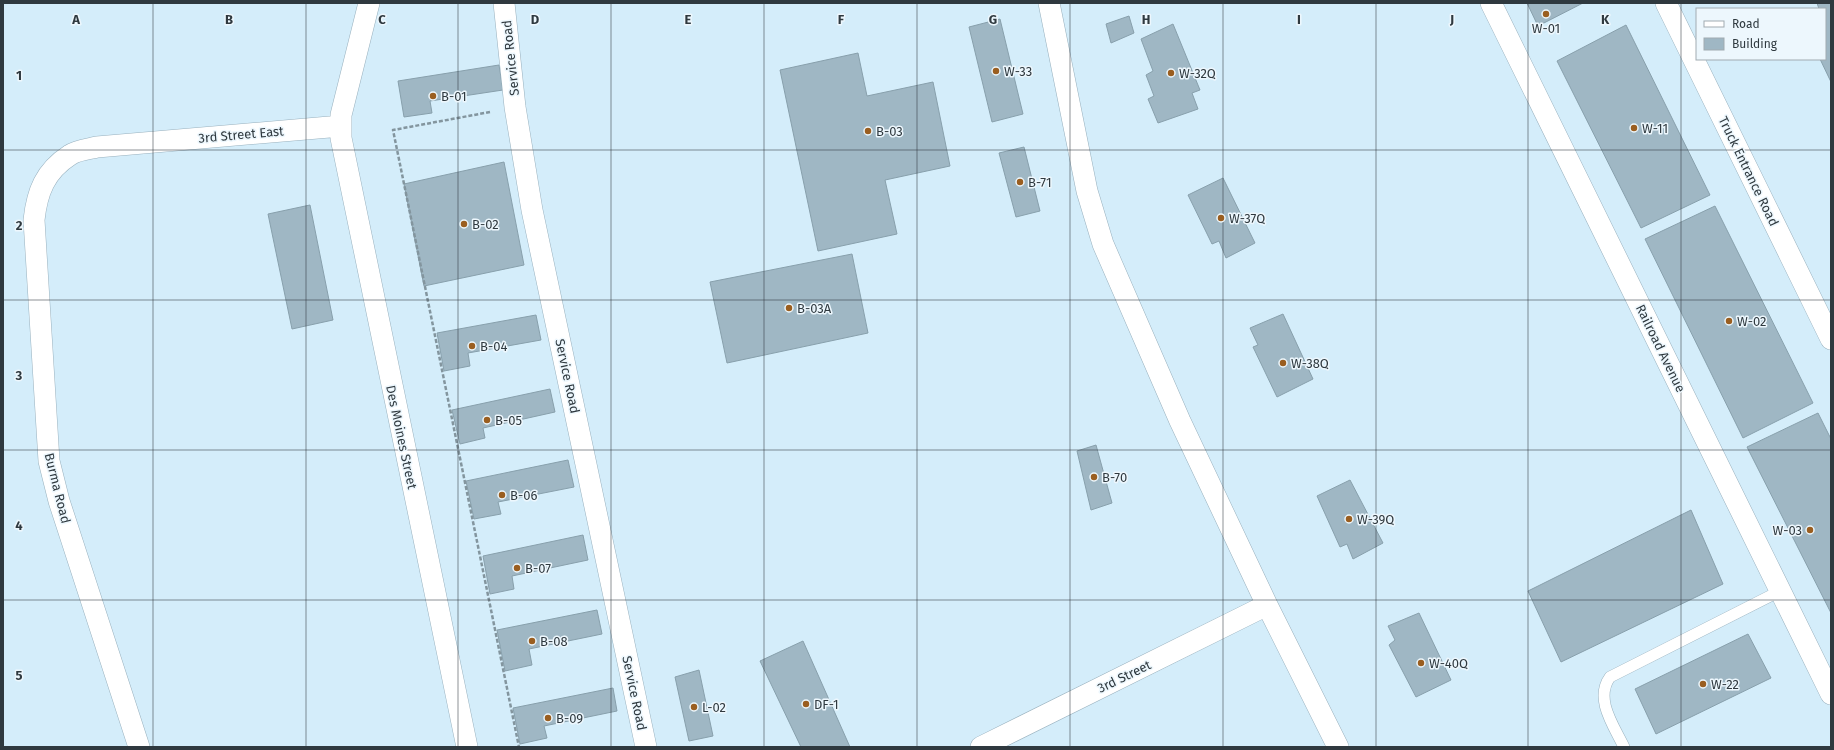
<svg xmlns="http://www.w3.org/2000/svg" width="1834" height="750" font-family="'Fira Sans',sans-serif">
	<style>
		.building { fill: #9fb7c4; stroke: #88a0ac }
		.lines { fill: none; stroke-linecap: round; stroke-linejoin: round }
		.service-casing { stroke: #99b1be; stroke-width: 12 }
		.minor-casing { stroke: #99b1be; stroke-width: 22 }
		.path { stroke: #83959e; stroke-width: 2.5; stroke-dasharray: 4 2; stroke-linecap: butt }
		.service { stroke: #fff; stroke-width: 11 }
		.minor { stroke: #fff; stroke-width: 21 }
		.grid { fill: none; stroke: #2f393f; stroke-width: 1; stroke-opacity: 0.55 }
		.poi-dot { fill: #9a5e20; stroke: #edf7fd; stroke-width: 1.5 }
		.labels { text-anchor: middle; stroke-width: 3; stroke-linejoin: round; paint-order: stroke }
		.poi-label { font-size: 13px; fill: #2f393f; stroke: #edf7fd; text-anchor: start }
		.street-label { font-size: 13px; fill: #2f393f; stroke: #edf7fd }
		.grid-label { font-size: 13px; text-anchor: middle; font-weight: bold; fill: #2f393f; stroke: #edf7fd; stroke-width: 3; stroke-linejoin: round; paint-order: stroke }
	</style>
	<rect width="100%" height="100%" fill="#d4edfa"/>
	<!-- building -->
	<path class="building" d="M1527,3H1583L1538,26Z
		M1817,3H1831V82L1820,59H1825V9H1819Z
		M1129,16L1134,33L1111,43L1106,24Z
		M1000,19L1023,114L992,122L969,27Z
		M1173,24L1200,90L1192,93L1198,109L1158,123L1148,99L1154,96L1146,75L1153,71L1141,39Z
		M1626,25L1710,195L1641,228L1557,61Z
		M858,53L867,96L933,82L950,166L885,180L897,234L818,251L780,70Z
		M499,65L503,90L430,101L432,113L404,117L398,81Z
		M1024,147L1040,211L1016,217L999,153Z
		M504,162L524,265L424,286L404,184Z
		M1223,178L1255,243L1226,258L1219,241L1212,244L1188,195Z
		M310,205L333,320L292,329L268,214Z
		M1715,206L1813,403L1743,438L1645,239Z
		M852,254L868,333L727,363L710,282Z
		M1283,314L1313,379L1277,397L1253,347L1258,345L1250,328Z
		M536,315L541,340L468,353L470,366L444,371L437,333Z
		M550,389L555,412L483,428L485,438L460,444L452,410Z
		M1818,413L1831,439V613L1747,447Z
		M1096,445L1112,503L1091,510L1077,451Z
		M568,460L574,487L498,502L501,514L474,519L466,481Z
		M1350,480L1383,543L1353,559L1347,544L1340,547L1317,496Z
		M1691,510L1723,584L1561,662L1528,591Z
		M583,535L588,560L512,576L514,589L490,594L483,556Z
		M597,610L602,634L529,649L532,665L505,671L497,630Z
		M1419,613L1451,680L1416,697L1389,645L1395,640L1388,626Z
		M1748,634L1771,678L1656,734L1635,689Z
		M803,641L850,747H801L760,661Z
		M699,670L713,736L689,741L675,677Z
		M613,688L617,711L544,726L547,738L520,744L513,708Z"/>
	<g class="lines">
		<defs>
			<path id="service" d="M1624,747C1614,726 1594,699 1610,677L1780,591"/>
			<path id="minor" d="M504,3L515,107L532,210L646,747
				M1049,3L1087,191L1103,244L1180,421L1267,605L1338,747
				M1491,3L1831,694
				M1666,3L1831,339
				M341,126V138L467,747
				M139,747L59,501L49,461L34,220C37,192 45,171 70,155C77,150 89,149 97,147L341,126V115L369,3
				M981,747L1267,605"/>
		</defs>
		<!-- service casing -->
		<use href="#service" class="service-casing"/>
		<!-- minor casing -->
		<use href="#minor" class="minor-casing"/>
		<!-- path -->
		<path class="path" d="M490,112L393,130L519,747"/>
		<!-- service -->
		<use href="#service" class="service"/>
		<!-- minor -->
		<use href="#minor" class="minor"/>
	</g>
	<!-- grid -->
	<path class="grid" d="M153,3V747M306,3V747M458,3V747M611,3V747M764,3V747M917,3V747M1070,3V747M1223,3V747M1376,3V747M1528,3V747M1681,3V747M3,150H1831M3,300H1831M3,450H1831M3,600H1831"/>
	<!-- markers -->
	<g class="poi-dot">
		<circle cx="1546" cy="14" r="4"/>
		<circle cx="996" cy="71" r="4"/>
		<circle cx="1171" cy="73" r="4"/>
		<circle cx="433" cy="96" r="4"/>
		<circle cx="1634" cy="128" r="4"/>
		<circle cx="868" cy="131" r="4"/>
		<circle cx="1020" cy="182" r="4"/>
		<circle cx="1221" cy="218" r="4"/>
		<circle cx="464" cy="224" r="4"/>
		<circle cx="789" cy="308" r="4"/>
		<circle cx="1729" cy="321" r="4"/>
		<circle cx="472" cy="346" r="4"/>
		<circle cx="1283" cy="363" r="4"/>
		<circle cx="487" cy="420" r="4"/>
		<circle cx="1094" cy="477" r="4"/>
		<circle cx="502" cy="495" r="4"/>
		<circle cx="1349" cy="519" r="4"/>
		<circle cx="1810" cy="530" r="4"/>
		<circle cx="517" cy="568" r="4"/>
		<circle cx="532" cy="641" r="4"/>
		<circle cx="1421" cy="663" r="4"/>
		<circle cx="1703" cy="684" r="4"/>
		<circle cx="806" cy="704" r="4"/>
		<circle cx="694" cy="707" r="4"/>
		<circle cx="548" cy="718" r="4"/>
	</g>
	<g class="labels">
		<!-- poi labels -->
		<g class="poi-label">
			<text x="1546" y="33" text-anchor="middle">W-01</text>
			<text x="1004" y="76">W-33</text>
			<text x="1179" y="78">W-32Q</text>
			<text x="441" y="101">B-01</text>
			<text x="1642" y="133">W-11</text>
			<text x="876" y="136">B-03</text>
			<text x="1028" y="187">B-71</text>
			<text x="1229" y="223">W-37Q</text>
			<text x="472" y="229">B-02</text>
			<text x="797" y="313">B-03A</text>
			<text x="1737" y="326">W-02</text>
			<text x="480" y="351">B-04</text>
			<text x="1291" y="368">W-38Q</text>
			<text x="495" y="425">B-05</text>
			<text x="1102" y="482">B-70</text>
			<text x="510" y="500">B-06</text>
			<text x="1357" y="524">W-39Q</text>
			<text x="1802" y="535" text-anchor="end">W-03</text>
			<text x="525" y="573">B-07</text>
			<text x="540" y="646">B-08</text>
			<text x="1429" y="668">W-40Q</text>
			<text x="1711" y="689">W-22</text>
			<text x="814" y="709">DF-1</text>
			<text x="702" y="712">L-02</text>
			<text x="556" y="723">B-09</text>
		</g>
		<!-- street labels -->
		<g class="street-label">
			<text transform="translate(510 58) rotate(-96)" y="5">Service Road</text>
			<text transform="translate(241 134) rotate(-5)" y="5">3rd Street East</text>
			<text transform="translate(1749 171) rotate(64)" y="5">Truck Entrance Road</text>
			<text transform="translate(1661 348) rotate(64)" y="5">Railroad Avenue</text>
			<text transform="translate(568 376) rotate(78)" y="5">Service Road</text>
			<text transform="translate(402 437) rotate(78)" y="5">Des Moines Street</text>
			<text transform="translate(58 488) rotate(76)" y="5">Burma Road</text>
			<text transform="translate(1124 676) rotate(-26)" y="5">3rd Street</text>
			<text transform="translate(635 693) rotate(78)" y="5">Service Road</text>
		</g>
	</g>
	<g class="grid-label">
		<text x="76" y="24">A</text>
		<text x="229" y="24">B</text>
		<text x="382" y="24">C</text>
		<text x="535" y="24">D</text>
		<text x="688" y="24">E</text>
		<text x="841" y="24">F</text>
		<text x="993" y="24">G</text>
		<text x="1146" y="24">H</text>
		<text x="1299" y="24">I</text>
		<text x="1452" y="24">J</text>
		<text x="1605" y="24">K</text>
		<text x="19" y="80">1</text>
		<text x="19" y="230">2</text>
		<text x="19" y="380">3</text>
		<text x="19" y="530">4</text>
		<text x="19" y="680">5</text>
	</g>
	<!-- border -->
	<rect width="1834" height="750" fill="none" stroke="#2f393f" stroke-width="8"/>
	<!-- legend -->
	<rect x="1696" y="8" width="130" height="52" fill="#edf7fd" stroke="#a1abb1"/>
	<rect x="1704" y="21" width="20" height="6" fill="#ffffff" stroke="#a1abb1"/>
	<text x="1732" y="28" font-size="12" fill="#2f393f">Road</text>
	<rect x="1704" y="38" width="20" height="12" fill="#9fb7c4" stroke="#a1abb1"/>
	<text x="1732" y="48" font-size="12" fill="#2f393f">Building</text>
</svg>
